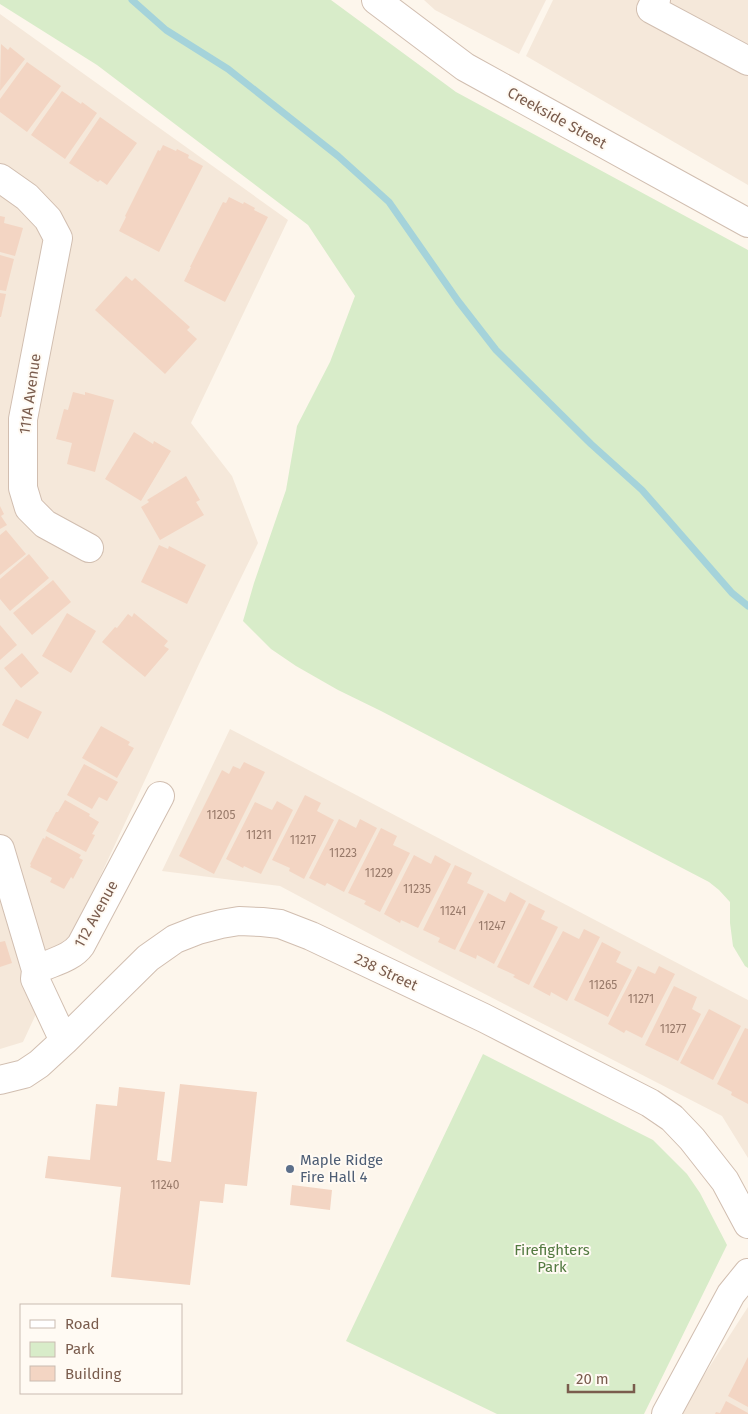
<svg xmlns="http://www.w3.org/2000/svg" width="748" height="1414" font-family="'Fira Sans',sans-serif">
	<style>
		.residential { fill: #f5e8da }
		.green { fill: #d8ecc9 }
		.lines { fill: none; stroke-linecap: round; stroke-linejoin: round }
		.stream { stroke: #a5d3da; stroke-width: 7 }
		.building { fill: #f3d5c3 }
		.minor-casing { stroke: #d1beb0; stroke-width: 30 }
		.minor { stroke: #fff; stroke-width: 28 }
		.service-dot { fill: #5c6f8a; stroke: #fffaf3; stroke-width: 2 }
		.labels { text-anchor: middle; stroke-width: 4; stroke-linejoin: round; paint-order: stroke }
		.number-label { font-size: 12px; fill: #987a6a }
		.street-label { font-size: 15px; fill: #7a5c4d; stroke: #fffaf3 }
		.service-label { font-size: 15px; fill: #4e5e75; stroke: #fffaf3; text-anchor: start }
		.park-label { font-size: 15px; fill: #537a41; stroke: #fffaf3 }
	</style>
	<rect width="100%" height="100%" fill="#fdf6ec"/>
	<!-- residential -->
	<path class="residential" d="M424,0H546L519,54L435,10Z
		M553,0H748V185L526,56Z
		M0,14L288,220L191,423L232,476L258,543L199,664L23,1042L0,1049Z
		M230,729L748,1000V1158L722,1116L413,957L280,886L162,871Z
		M748,1307V1414H679Z"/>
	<!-- green -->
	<path class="green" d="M0,0H331L456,92L748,250V968L745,966L733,946L730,923V902L719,890L709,882L381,711L338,690L296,666L271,649L243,621L254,583L286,490L297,426L330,362L355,296L308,225L97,65L0,4Z
		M483,1054L653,1140L687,1174L700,1193L727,1245L644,1414H497L346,1341Z"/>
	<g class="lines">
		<!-- stream -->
		<path class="stream" d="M132,0L166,30L228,69L338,156L389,202L458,301L496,350L591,444L642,490L732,593L748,606"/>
	</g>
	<!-- building -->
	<path class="building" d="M1,44L8,50L10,47L25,59L0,91Z
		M27,62L61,86L27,132L0,112V99Z
		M62,91L81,104L82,102L97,113L65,159L31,135Z
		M100,117L137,143L107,185L100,180L98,182L69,163Z
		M163,145L176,151L177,149L189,155L188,158L203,166L159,252L119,231L126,217L125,216L158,150L160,151Z
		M229,197L243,204L244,202L255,208L254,210L268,217L225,302L184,281L191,267H190L223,202L226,203Z
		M0,216L5,217L4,223L23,228L15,256L0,252Z
		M0,255L14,259L6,291L0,290Z
		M126,276L132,281L135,278L190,327L187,330L197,339L165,374L95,310Z
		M0,293L6,294L1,317H0Z
		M73,392L85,395V392L114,400L95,472L67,464L72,443L56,439L64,409L68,410Z
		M134,432L153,444L154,441L171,451L141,501L105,479Z
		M186,476L200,500L196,502L204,515L160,540L141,507L149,502L147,500Z
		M0,506L4,514L1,516L7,525L0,529Z
		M6,530L26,554L0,575V535Z
		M159,545L168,549L169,546L206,565L187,604L141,582Z
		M29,554L49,578L10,611L0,599V579Z
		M53,580L71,602L32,635L13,613Z
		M67,613L96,631L71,673L42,656Z
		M134,613L168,641L164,646L169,649L145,677L102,642L115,627L117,628L128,614L132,617Z
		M0,625L17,645L0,660Z
		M22,653L39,673L21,688L4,668Z
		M16,699L42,712L28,739L2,725Z
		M101,726L130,742L128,745L134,748L117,778L82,758Z
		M244,762L265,772L214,874L179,856L222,770L229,774L233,766L240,769Z
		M84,764L118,782L107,801L99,797L92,809L67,795Z
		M305,795L321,803L317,811L334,820L304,879L289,871L290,868L272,860Z
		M65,800L90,814L89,816L99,822L92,834L95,835L86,852L46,831L56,812H58Z
		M277,801L293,810L261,874L244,866L243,868L226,859L255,802L272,810Z
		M339,819L356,828L360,819L377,828L344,892L327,883L325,886L309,878Z
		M381,828L397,836L393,845L410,853L380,912L364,904L366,901L348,893Z
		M46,836L81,855L79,858L83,860L73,879L71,877L64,889L50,882L52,878L30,867L31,865L30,864L43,838L45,839Z
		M414,855L431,864L435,855L451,864L418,928L401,920L400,923L384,914Z
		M455,865L472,873L467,883L484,891L455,950L438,942L440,938L423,930Z
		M510,892L526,901L494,964L477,955L476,959L459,951L488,893L505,902Z
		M529,903L545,911L541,919L558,927L529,985L513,977L515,975L497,967Z
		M584,929L600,937L567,1001L551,992L550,996L533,987L563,931L579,939Z
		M5,941L12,963L0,967V942Z
		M602,942L621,952L616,962L632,970L608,1017L574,1000Z
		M638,966L655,974L659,966L675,974L642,1038L626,1030L624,1033L608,1024Z
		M674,986L697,997L692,1009L701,1014L678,1061L645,1045Z
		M709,1009L741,1026L713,1080L680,1063Z
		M745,1028L748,1029V1104L731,1095L732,1092L717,1084Z
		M180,1084L257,1092L247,1186L225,1184L223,1203L200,1201L190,1285L111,1277L121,1187L45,1178L48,1156L90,1160L96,1104L117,1106L119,1087L165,1092L157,1160L171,1162Z
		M292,1185L332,1190L330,1210L290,1205Z
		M748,1357V1407L728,1396Z
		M726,1401L748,1413V1414H715L716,1412L720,1413Z"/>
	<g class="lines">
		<defs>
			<path id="minor" d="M376,0L465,67L748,223
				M656,0L651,9L748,61
				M0,178L27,197L48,219L58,238L23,419V488L29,508L45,524L89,548
				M0,849L36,970
				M64,1041L35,979L36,970C51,962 71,959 81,945L160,796
				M0,1080L24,1074L39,1064L64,1041L148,958L175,939L198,930L221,924L239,921L262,922L280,924L311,936L484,1018L650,1103L672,1118L692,1139L725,1181L748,1224
				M666,1414L731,1294L748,1273"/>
		</defs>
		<!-- minor casing -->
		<use href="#minor" class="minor-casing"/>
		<!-- minor -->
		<use href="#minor" class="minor"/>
	</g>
	<!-- markers -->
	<circle class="service-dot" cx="290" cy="1169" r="5"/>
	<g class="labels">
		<!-- number labels -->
		<g class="number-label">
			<text x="221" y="819">11205</text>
			<text x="259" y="839">11211</text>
			<text x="303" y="844">11217</text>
			<text x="343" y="857">11223</text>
			<text x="379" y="877">11229</text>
			<text x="417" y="893">11235</text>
			<text x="453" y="915">11241</text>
			<text x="492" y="930">11247</text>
			<text x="603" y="989">11265</text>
			<text x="641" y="1003">11271</text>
			<text x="673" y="1033">11277</text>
			<text x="165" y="1189">11240</text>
		</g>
		<!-- street labels -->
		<g class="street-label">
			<text transform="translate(557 118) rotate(29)" y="5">Creekside Street</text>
			<text transform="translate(30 394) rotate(-82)" y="5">111A Avenue</text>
			<text transform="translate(96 914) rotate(-61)" y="5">112 Avenue</text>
			<text transform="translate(386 972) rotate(25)" y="5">238 Street</text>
		</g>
		<!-- service labels -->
		<g class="service-label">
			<text x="300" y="1165">Maple Ridge<tspan x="300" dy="17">Fire Hall 4</tspan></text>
		</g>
		<!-- park labels -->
		<g class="park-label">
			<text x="552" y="1255">Firefighters<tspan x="552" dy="17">Park</tspan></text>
		</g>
	</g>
	<!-- legend -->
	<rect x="20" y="1304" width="162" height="90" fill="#fffaf3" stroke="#cabbb1"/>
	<rect x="30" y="1320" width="25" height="8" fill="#ffffff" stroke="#cabbb1"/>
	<text x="65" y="1329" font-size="15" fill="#7a5c4d">Road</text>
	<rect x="30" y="1342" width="25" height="15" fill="#d8ecc9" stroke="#cabbb1"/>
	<text x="65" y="1354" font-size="15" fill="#7a5c4d">Park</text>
	<rect x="30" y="1366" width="25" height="15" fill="#f3d5c3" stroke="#cabbb1"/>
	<text x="65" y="1379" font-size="15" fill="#7a5c4d">Building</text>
	<!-- scale -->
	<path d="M568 1384v8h66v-8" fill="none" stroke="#7a5c4d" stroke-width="2.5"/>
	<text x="576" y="1384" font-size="15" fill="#7a5c4d" stroke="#fffaf3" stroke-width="4" paint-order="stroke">20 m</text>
</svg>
